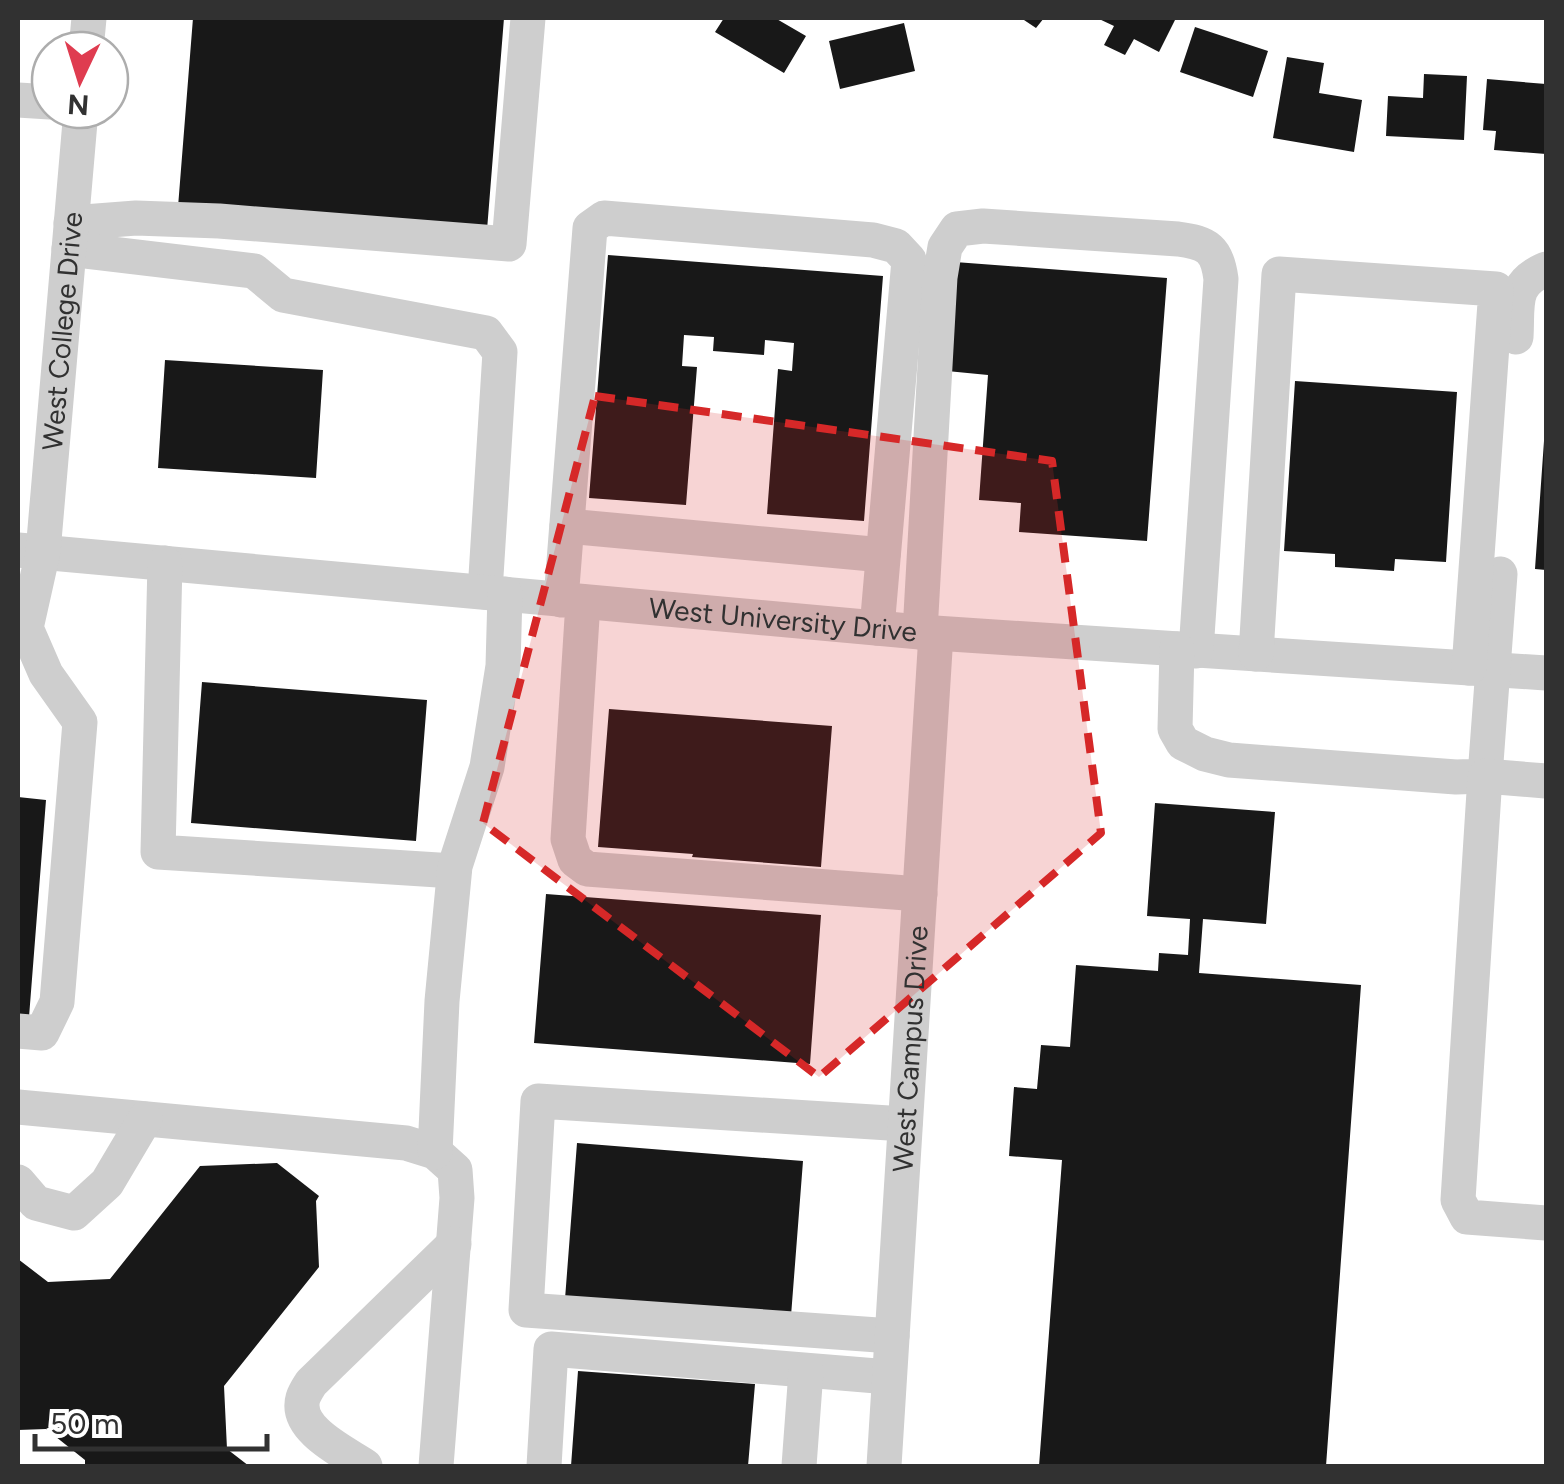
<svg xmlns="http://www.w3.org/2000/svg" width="1564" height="1484" font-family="Figtree,sans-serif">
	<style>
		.building { fill: #181818 }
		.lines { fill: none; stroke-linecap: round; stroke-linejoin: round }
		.minor { stroke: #cecece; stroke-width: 35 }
		.marked { fill: #d62828; fill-opacity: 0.2; stroke: #d62828; stroke-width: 8; stroke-dasharray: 20 12; stroke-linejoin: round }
		.labels { text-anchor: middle; stroke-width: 10; stroke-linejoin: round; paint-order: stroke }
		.street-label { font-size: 28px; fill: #313131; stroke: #fff }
	</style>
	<rect width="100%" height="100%" fill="#fff"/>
	<!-- building -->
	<path class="building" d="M193,18H504L487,230L178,207Z
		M724,18H775L806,36L784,73L715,32Z
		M1021,18H1044L1036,28Z
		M1097,18H1176L1159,52L1134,39L1125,55L1104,45L1114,26Z
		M904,23L915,71L840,89L829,41Z
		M1195,27L1268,51L1253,97L1180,72Z
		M1287,57L1324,63L1319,93L1362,100L1354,152L1273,138Z
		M1424,74L1467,76L1464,140L1386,136L1388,96L1423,98Z
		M1487,79L1546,84V154L1494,150L1496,131L1483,130Z
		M608,255L883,276L864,521L767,514L778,369L792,371L794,343L765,340L764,355L713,351L714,337L684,335L682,366L697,367L686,505L589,498Z
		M955,262L1167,278L1147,541L1019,532L1021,503L979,500L988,375L947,371Z
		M165,360L323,370L316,478L158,468Z
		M1295,381L1457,392L1446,562L1395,559L1394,571L1335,567V554L1284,551Z
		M1544,441H1546V570L1535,569Z
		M202,682L427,700L416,841L191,823Z
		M609,709L832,726L821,867L692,857L693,854L598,847Z
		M18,797L46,800L29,1017L18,1016Z
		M1155,803L1275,812L1266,924L1203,919L1199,973L1361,985L1326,1466H1039L1062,1160L1009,1156L1014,1087L1037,1089L1041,1045L1070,1047L1076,965L1158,971L1159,953L1188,955L1190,919L1147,916Z
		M546,894L821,915L810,1064L534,1043Z
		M577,1143L803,1161L791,1316L565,1299Z
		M277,1163L319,1196L316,1201L319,1267L224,1386L227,1449L249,1466H85V1460L46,1429L18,1430V1259L48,1282L110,1279L200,1166Z
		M578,1371L755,1384L748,1466H571Z"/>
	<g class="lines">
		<!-- minor -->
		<g class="minor">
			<path d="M86,50L89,18"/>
			<path d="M18,100L50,102"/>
			<path d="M71,223L136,218L219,221L509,244L528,18"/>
			<path d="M69,249L254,271L283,295L486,333L500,352L485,592"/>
			<path d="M1516,337C1518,303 1511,284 1546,269"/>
			<path d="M567,526L883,555"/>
			<path id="s1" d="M18,550L920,632L1546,673"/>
			<path d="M165,563L158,852L454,871"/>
			<path d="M561,600L590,228L604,218L873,240L896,246L909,260L877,628"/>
			<path d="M583,602L568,839L575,860L587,869L920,894"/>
			<path d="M920,632L940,277L945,247L957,229L983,226L1178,239C1208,243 1217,249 1221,279L1196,651"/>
			<path d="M1177,649L1175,729L1183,743L1205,754L1229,760L1456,777L1485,776L1500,574"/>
			<path d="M1256,654L1279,274L1496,289L1469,668"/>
			<path d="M1546,781L1485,776L1458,1200L1467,1217L1546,1223"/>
			<path id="s2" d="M18,1031L42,1033L57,1002L80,722L46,674L26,628L43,552L81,110"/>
			<path d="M18,1107L406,1143L435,1152L455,1170L457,1198L436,1466"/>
			<path d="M435,1152L442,1001L455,866L487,767L503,666L505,594"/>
			<path d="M18,1182L36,1203L74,1213L107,1183L145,1119"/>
			<path d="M892,1336L526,1310L538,1101L905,1124"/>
			<path d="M365,1466C344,1452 294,1429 303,1398C305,1392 308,1388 311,1383L454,1244"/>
			<path d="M544,1466L551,1349L889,1377"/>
			<path d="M799,1466L806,1371"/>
			<path id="s3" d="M884,1466L936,634"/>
		</g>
	</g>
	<!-- marked area -->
	<path class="marked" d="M595,396L1052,461L1101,833L819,1077L483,823Z"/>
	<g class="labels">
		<!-- street labels -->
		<g class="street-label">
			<text dy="10" stroke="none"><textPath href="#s2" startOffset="748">West College Drive</textPath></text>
			<text dy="10" stroke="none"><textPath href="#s1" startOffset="768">West University Drive</textPath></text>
			<text dy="10" stroke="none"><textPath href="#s3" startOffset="418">West Campus Drive</textPath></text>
		</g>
	</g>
	<!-- border -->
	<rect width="1564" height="1484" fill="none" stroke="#313131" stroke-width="40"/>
	<!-- north arrow -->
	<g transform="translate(80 80) rotate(184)"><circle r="48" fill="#ffffff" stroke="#adadad" stroke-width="2.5"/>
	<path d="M0-8L18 38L0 25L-18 38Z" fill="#df3c50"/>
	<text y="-15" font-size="28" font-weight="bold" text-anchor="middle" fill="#313131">N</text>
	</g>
	<!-- scale -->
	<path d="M35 1434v15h232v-15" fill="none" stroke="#313131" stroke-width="5"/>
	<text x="50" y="1434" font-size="30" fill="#313131" stroke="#ffffff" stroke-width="8" paint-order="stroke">50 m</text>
</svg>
